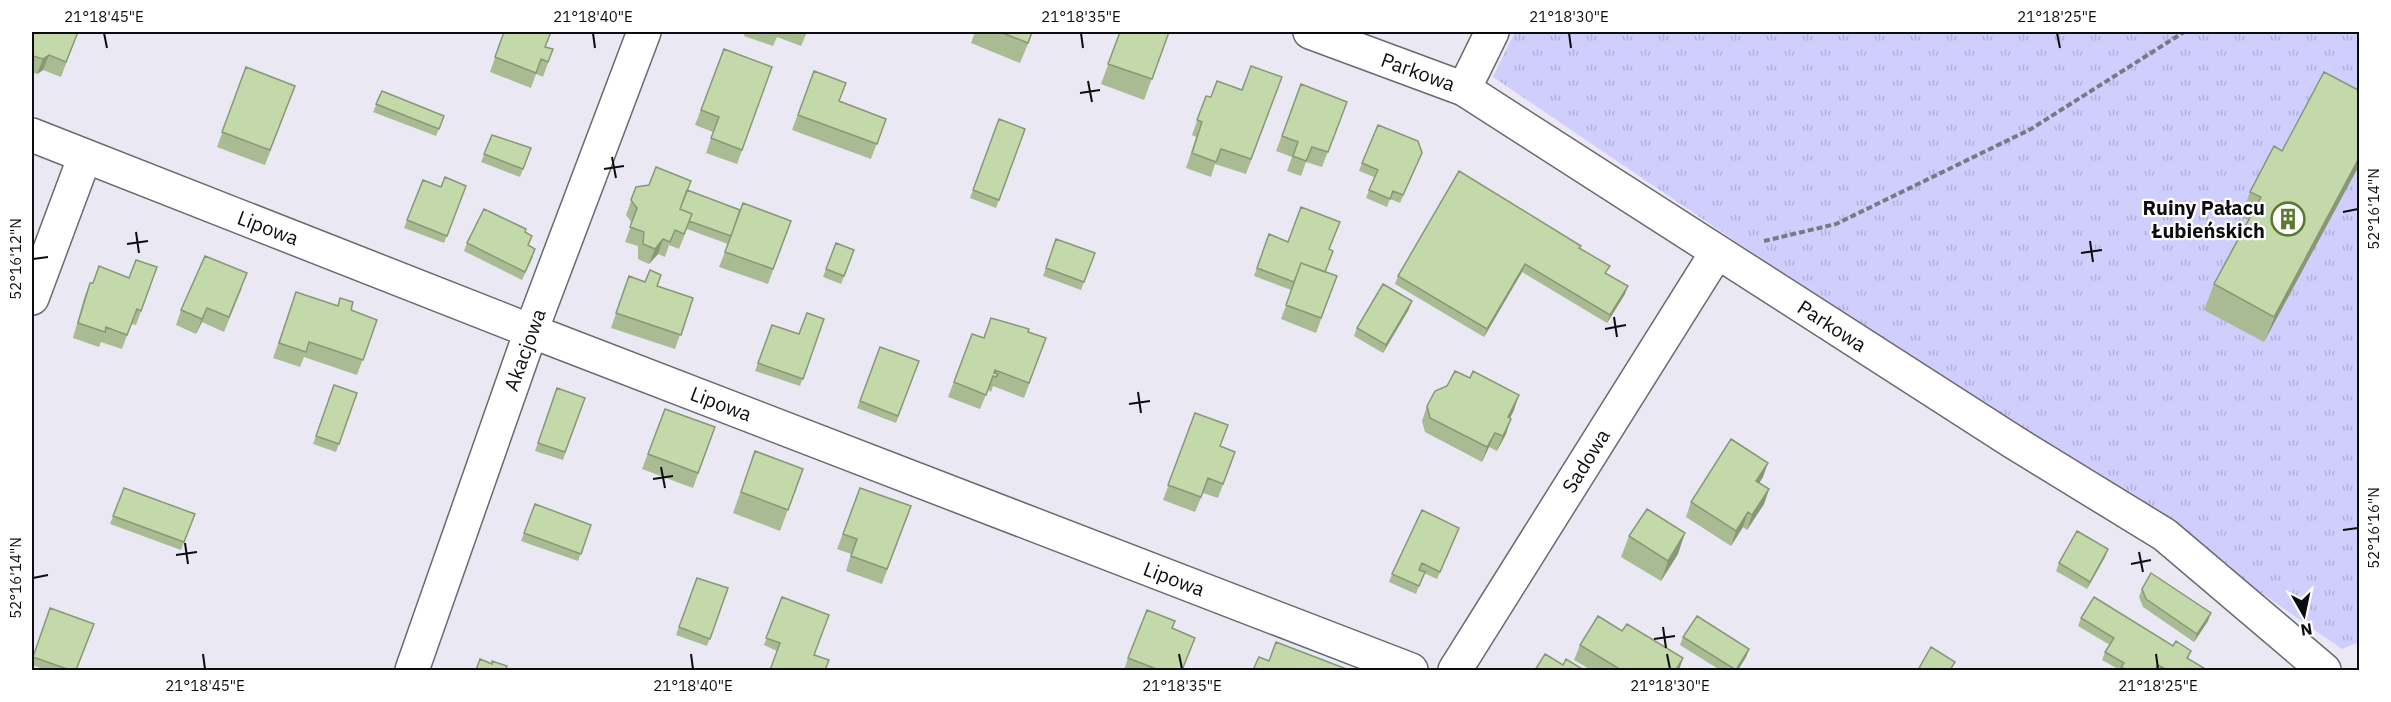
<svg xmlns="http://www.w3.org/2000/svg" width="2391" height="702" font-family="'IBM Plex Sans',sans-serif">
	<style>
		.park { fill: url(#park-tufts) }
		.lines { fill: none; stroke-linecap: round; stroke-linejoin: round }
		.minor-casing { stroke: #696972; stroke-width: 36 }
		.path { stroke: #7a7981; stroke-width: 4; stroke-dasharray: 6 3; stroke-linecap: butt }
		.minor { stroke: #fff; stroke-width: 33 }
		.wall { fill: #a8bb92 }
		.shaded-wall { fill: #889877 }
		.building { fill: #c3d9aa; stroke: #889877; stroke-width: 1.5 }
		.ticks { fill: none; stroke: #0d0d11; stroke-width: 2 }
		.labels { text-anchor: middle; stroke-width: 4.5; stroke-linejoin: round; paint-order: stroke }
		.street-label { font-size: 20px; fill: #0d0d11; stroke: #fff }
		.poi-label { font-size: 20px; font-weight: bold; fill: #0d0d11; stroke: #fff; text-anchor: end }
		.neatline { fill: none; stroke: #0d0d11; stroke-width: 2 }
		.ticks-label { font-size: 15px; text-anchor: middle; fill: #0d0d11 }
	</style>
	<defs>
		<pattern id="park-tufts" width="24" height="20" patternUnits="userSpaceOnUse" patternTransform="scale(1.5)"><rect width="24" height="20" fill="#d0cefd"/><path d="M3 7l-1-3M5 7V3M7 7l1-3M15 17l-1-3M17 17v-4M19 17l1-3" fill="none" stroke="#b1b0d8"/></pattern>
	</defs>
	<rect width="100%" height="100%" fill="#e9e8f3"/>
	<!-- park -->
	<path class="park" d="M1515,32H2359V642L2342,649L2038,438L1772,266L1493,77Z"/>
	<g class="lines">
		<defs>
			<path id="minor" d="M1310,32L1464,89L2012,441L2165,535L2324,670
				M1464,89L1492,32
				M32,135L531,331L1411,670
				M32,298L85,156
				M412,670L531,331L644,32
				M1455,670L1717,252"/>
		</defs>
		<!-- minor casing -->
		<use href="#minor" class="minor-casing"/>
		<!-- path -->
		<path class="path" d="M1764,241L1836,224L2031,129L2184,32"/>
		<!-- minor -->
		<use href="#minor" class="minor"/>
	</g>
	<!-- wall -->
	<path class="wall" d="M32,32H78L61,77L43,70L37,74L32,72Z
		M504,32L553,49L543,77L536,74L531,88L490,72Z
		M745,32H807L801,46L777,37L773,46L744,36Z
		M975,32H1033L1020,63L971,43Z
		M1120,32H1169L1144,100L1101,84Z
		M724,49L772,67L737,164L706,153L713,132L695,125Z
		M246,67L295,86L265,165L217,147Z
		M814,71L839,102L886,119L871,159L792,130Z
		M1282,77L1246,174L1215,164L1211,177L1186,168L1196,137L1192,135L1206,96L1211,97L1242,90Z
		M1301,84L1347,102L1322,167L1306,162L1301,176L1287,171L1292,157L1276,151Z
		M382,91L444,116L436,136L373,112Z
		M2360,91L2264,342L2204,310L2214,284L2248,220L2241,217L2250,192L2282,151Z
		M999,119L1025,129L996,208L970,198Z
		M492,135L531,148L520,177L481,162Z
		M1422,153L1400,203L1390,199L1387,207L1366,198L1374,177L1359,171L1362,163Z
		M423,180L441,187L466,186L444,243L404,228Z
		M636,187L687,190L740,210L791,221L768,284L719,267L728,244L687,229L679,249L669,245L665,257L658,254L649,264L638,259V246L625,242L632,223L626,215Z
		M525,233L533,257L522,280L464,251L467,243Z
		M1269,234L1288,242L1330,249L1325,272L1337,276L1316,333L1281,319L1295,281L1291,290L1254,276Z
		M1056,239L1095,253L1081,290L1043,276Z
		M836,243L854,250L841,284L823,277Z
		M1580,248L1607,274L1625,294L1607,323L1522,272L1484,337L1395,284L1398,276Z
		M157,267L136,325L131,324L122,349L101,342L99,347L73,338L84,298L90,283H92L129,278Z
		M629,276L693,298L675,349L611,328Z
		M242,288L224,332L202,322L196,334L176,325L181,310Z
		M296,292L377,320L357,375L304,357L300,367L273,358Z
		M1409,309L1383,353L1354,336L1357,328Z
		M824,319L800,386L755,371L772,325L799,334Z
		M1028,332L1046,338L1024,398L993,386L991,392L988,390L980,409L948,397L972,334L984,338Z
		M880,347L919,361L896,423L857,408Z
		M334,385L357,393L336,452L313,444Z
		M557,388L585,398L563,460L535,451Z
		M1427,406L1514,410L1510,418L1506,434L1497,451L1489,447L1482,462L1425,432L1422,421Z
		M665,409L715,427L693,488L642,469Z
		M1195,413L1220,446L1235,452L1218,498L1203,493L1195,512L1163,500Z
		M755,451L803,469L780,531L733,513Z
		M1763,477L1759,483L1769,489L1764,504L1747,530L1743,527L1731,546L1686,517L1691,502Z
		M124,488L195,514L181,550L110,524Z
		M860,488L911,506L882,584L846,571L851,554L837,549Z
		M535,504L591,525L578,561L521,541Z
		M1456,536L1437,579L1424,573L1416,594L1389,582L1392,574Z
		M1629,536L1678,554L1661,581L1621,557Z
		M2108,549L2105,557L2087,589L2056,571L2059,563Z
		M697,578L728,588L707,646L676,635Z
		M2142,589L2208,621L2194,642L2143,607L2139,597Z
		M782,597L814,655L777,651L764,645Z
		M50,608L76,670H46L32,665V661Z
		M2081,618L2191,651L2188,659L2207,670H2120L2102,660L2105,652L2110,645L2078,626Z
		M1173,629L1183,670H1124L1128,658Z
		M1622,631L1683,658L1679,670H1591L1574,660L1580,645Z
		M1683,637L1749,649L1746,657L1738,670H1720L1680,645Z"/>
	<!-- shaded-wall -->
	<path class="shaded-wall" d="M49,55L43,70L37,74L43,59Z
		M2360,156V164L2264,342L2274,317Z
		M663,239L658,254L649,264L655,249Z
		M1525,264L1522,272L1484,337L1487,329Z
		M1628,286L1625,294L1607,323L1610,315Z
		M1412,301L1409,309L1383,353L1386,345Z
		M207,308L202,322L196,334L202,319Z
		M1519,395L1514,410L1503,432L1508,417Z
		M1511,419L1506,434L1497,451L1503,436Z
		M1495,433L1489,447L1482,462L1487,447Z
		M1768,463L1763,477L1751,496L1756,481Z
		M1769,489L1764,504L1747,530L1752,515Z
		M1748,512L1743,527L1731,546L1736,531Z
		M1685,533L1678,554L1661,581L1668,561Z
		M2108,549L2105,557L2087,589L2090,582Z
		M2211,613L2208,621L2194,642L2197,634Z
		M1749,649L1746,657L1738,670H1736Z
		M1683,658L1679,670H1676Z"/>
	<!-- building -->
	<path class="building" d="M32,32H78L66,62L49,55L43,59L33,56L32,53Z
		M504,32H551L545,47L553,49L548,62L541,59L536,73L495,57Z
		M1000,32H1032L1028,43Z
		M1120,32H1169L1152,79L1108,64Z
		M724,49L772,67L742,150L711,138L719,117L701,110Z
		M1251,66L1282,77L1251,159L1221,149L1216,162L1192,153L1202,122L1197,120L1206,96L1211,97L1217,81L1242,90Z
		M246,67L295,86L270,150L222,132Z
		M814,71L846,83L839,101L886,119L877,144L798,115Z
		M2324,72L2360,91V156L2274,317L2214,284L2261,197L2250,192L2274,146L2282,151Z
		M1301,84L1347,102L1328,152L1312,147L1306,161L1293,156L1298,142L1282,136Z
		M382,91L444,116L439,129L376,104Z
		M999,119L1025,129L999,200L973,190Z
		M1378,125L1418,141L1422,153L1403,195L1393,191L1390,199L1369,190L1378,170L1362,163Z
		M492,135L531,148L523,169L484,154Z
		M656,167L691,181L680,209L692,214L684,234L675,230L670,242L663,239L655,249L643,244L644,232L630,227L637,208L631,200L636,187L649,185Z
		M1459,171L1581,246L1579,248L1610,266L1605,273L1628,286L1610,315L1525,264L1487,329L1398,276Z
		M445,177L466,186L447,236L407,220L423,180L441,187Z
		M687,190L740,210L731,236L689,221L692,214L680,209Z
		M743,203L791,221L773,269L725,252Z
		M1301,207L1340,222L1329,249L1333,251L1325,272L1301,263L1294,282L1257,268L1269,234L1288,242Z
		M484,209L526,229L525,232L532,236L528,245L535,249L525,272L467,243Z
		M1056,239L1095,253L1084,282L1046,268Z
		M836,243L854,250L844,276L826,269Z
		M205,256L247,273L229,317L207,308L202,319L181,310Z
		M136,260L157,267L141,311L137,309L127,335L106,327L105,332L78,323L90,283H93L99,266L129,278Z
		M1301,263L1337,276L1321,318L1286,305Z
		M650,270L661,275L657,286L693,298L681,335L616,313L629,276L645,282Z
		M1383,284L1412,301L1386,345L1357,328Z
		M296,292L338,306L340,298L353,302L351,310L377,320L363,360L309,342L306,352L279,343Z
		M807,313L824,319L803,379L758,363L772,325L799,334Z
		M991,318L1029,329L1028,332L1046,338L1029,383L995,370L994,373L998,374L996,377L993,376L986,395L954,382L972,334L984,338Z
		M880,347L919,361L898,416L860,401Z
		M1455,371L1470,378L1473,371L1519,395L1508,417L1511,419L1503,436L1495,433L1487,447L1430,418L1427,406L1435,391L1447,386Z
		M334,385L357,393L339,444L316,436Z
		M557,388L585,398L565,452L538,443Z
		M665,409L715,427L698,473L648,454Z
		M1195,413L1228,425L1220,446L1235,452L1223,484L1208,478L1201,497L1168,485Z
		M1731,439L1768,463L1756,481L1769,489L1752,515L1748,512L1736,531L1691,502Z
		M755,451L803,469L788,510L741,492Z
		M124,488L195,514L184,542L113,516Z
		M860,488L911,506L887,569L851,556L857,539L843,534Z
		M535,504L591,525L581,554L524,533Z
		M1647,509L1685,533L1668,561L1629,536Z
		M1422,510L1459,528L1440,572L1422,563L1419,570L1425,572L1419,586L1392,574Z
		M2077,531L2108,549L2090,582L2059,563Z
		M2151,573L2211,613L2197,634L2146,599L2142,589Z
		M697,578L728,588L710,639L679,627Z
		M782,597L829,615L814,655L829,660L825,670H770L780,643L766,638Z
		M2094,597L2173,646L2176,641L2191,651L2187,658L2207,670H2167L2158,665L2155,670H2127L2121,667L2124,663L2105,652L2114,638L2081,618Z
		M50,608L94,624L76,670H70L33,657Z
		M1147,610L1175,621L1172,628L1195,638L1182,670H1159L1128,658Z
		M1598,616L1622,631L1627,624L1683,658L1676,670H1621L1580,645Z
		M1697,616L1749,649L1736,670L1683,637Z
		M1276,642L1349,670H1253L1259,657L1269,661Z
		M1931,647L1955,662L1950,670H1918Z
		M1545,654L1563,665L1566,659L1584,670H1535Z
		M480,659L492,664V661L507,666L506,669L511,670H476Z"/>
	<!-- ticks -->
	<path class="ticks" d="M104,33L107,48M593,33L595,48M1081,33L1083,48M1569,33L1571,48M2057,33L2060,48M1088,81L1092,102M1080,93L1100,90M612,157L616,178M604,169L624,166M2343,212L2358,209M136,232L139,253M2090,241L2093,262M127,244L148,241M2081,253L2102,250M33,259L48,257M1614,317L1617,337M1605,329L1626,325M1138,392L1141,413M1129,404L1150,401M661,467L665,488M653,479L673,476M2343,530L2358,528M185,543L188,564M2139,552L2143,572M176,555L197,552M2131,564L2151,560M33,578L48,575M1663,627L1666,648M1654,639L1675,636M203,654L205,669M691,654L693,669M1179,654L1182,669M1667,654L1670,669M2156,654L2158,669"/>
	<!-- icons -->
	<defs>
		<symbol id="building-ring" viewBox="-11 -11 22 22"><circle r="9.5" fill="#fff" stroke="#5b792f" stroke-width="1.5"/><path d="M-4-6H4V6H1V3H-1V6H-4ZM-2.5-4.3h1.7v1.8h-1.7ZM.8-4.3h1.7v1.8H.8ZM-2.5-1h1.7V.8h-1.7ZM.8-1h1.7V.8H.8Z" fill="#5b792f"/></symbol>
	</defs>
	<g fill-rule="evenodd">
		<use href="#building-ring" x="2269" y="200" width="38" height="38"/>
	</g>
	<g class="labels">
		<!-- street labels -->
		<g class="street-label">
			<text transform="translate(1418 72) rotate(20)" y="7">Parkowa</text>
			<text transform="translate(268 228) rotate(21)" y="7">Lipowa</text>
			<text transform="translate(1832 326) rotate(33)" y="7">Parkowa</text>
			<text transform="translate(525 350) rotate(-70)" y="7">Akacjowa</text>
			<text transform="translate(721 404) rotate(21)" y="7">Lipowa</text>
			<text transform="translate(1586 461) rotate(-58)" y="7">Sadowa</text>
			<text transform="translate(1174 579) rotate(21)" y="7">Lipowa</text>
		</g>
		<!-- poi labels -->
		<g class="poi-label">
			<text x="2265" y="215">Ruiny Pałacu<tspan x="2265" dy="23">Łubieńskich</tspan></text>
		</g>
	</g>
	<!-- border -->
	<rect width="2391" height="702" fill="none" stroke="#ffffff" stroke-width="66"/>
	<!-- north arrow -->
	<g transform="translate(2304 615) rotate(171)" stroke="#ffffff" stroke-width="4.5" paint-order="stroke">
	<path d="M0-4.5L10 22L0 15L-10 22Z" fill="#0d0d11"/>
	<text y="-9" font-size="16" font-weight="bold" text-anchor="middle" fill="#0d0d11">N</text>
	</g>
	<rect x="33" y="33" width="2325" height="636" class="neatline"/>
	<g class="ticks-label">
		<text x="104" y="22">21°18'45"E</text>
		<text x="593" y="22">21°18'40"E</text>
		<text x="1081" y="22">21°18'35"E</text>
		<text x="1569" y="22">21°18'30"E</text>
		<text x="2057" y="22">21°18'25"E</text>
		<text transform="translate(2374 209) rotate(-90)" y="5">52°16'14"N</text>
		<text transform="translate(16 259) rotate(-90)" y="5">52°16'12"N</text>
		<text transform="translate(2374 528) rotate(-90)" y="5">52°16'16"N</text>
		<text transform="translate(16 578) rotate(-90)" y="5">52°16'14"N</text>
		<text x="205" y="691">21°18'45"E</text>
		<text x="693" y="691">21°18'40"E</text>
		<text x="1182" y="691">21°18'35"E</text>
		<text x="1670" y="691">21°18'30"E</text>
		<text x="2158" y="691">21°18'25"E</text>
	</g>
</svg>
